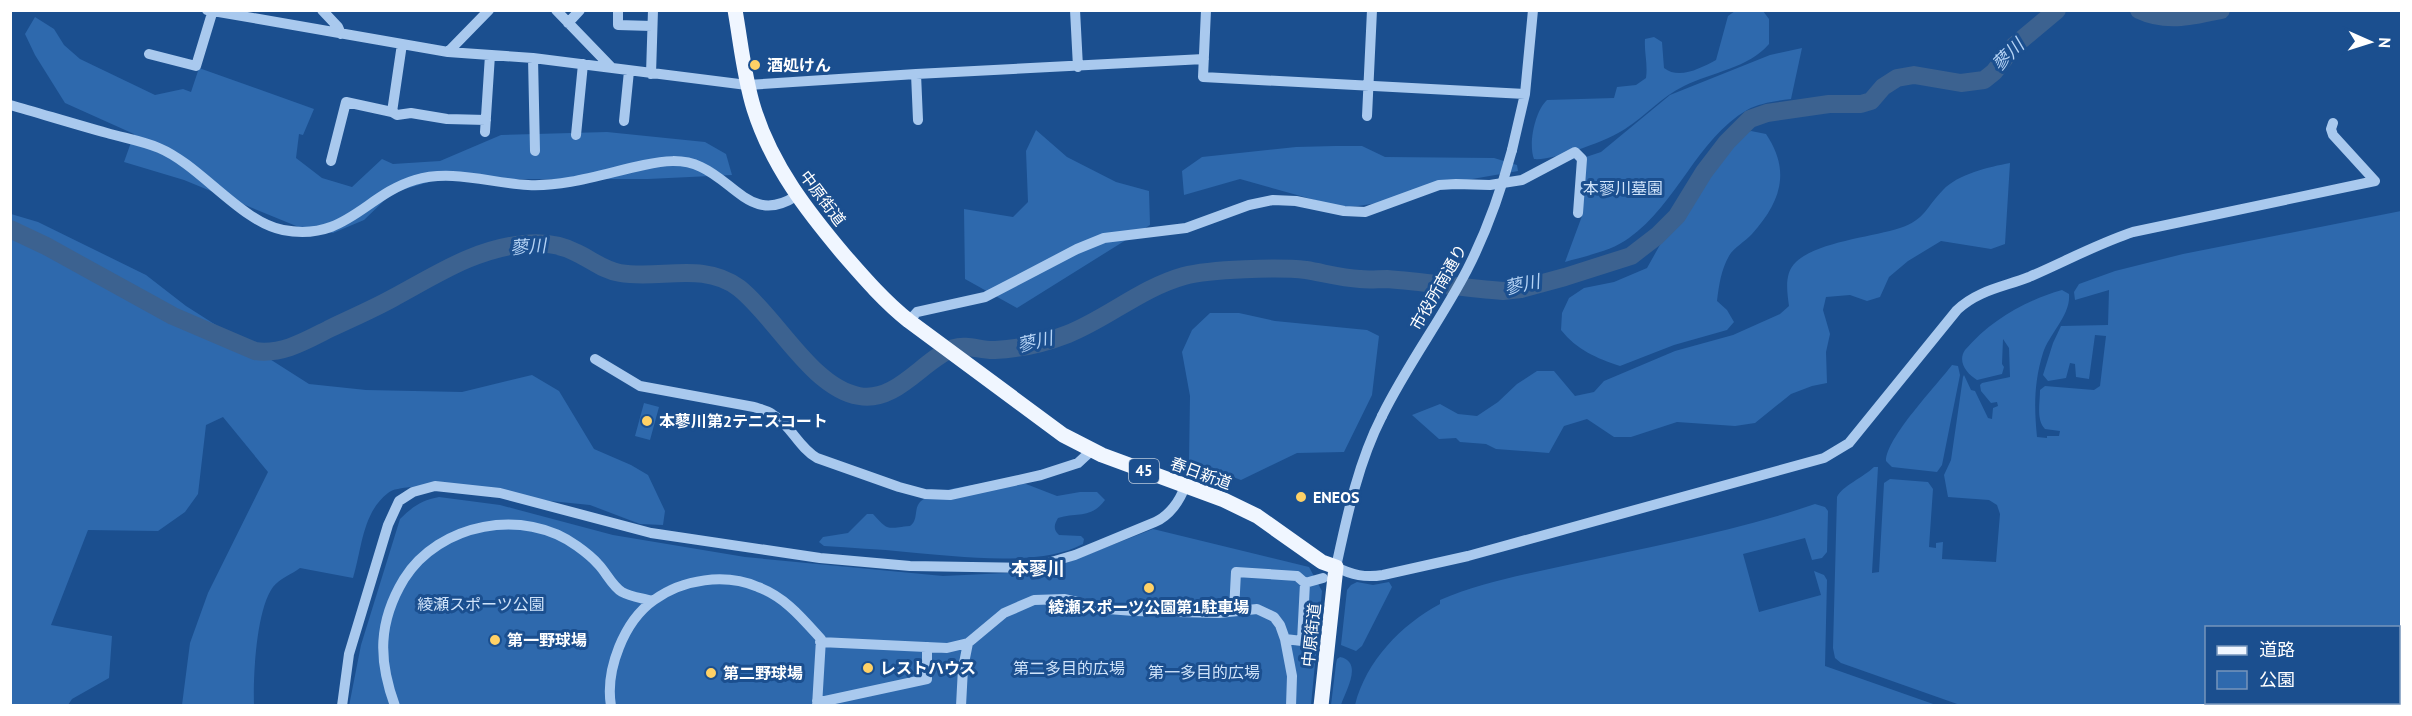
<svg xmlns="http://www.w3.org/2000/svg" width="2412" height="716" font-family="'PT Sans','Noto Sans JP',sans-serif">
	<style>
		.green { fill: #2e69ad }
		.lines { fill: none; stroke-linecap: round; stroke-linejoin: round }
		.river { stroke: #3c6290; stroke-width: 18 }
		.taxiway { stroke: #8da7c7; stroke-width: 26 }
		.minor { stroke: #a9c9ee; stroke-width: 10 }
		.major { stroke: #f0f6ff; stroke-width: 15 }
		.minor-bridge { stroke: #a9c9ee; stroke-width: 10 }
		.poi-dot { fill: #ffd166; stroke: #1b4f8f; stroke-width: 2 }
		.labels { text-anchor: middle; stroke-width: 6; stroke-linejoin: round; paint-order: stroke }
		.shield { fill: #1b4f8f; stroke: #bbcadd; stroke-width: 1.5 }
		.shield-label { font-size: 15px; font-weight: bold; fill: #fff }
		.poi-label { font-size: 16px; font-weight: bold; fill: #fff; stroke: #1b4f8f; text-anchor: start }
		.park-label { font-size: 16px; fill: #cfe3fa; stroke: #1b4f8f }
		.street-label { font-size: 16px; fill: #fff; stroke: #1b4f8f }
		.water-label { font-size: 18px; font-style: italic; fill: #b5d3f5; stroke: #1b4f8f }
		.neighbourhood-label { font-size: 18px; font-weight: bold; fill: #fff; stroke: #1b4f8f }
	</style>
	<rect width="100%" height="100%" fill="#1b4f8f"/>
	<!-- green -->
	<path class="green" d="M1735,11H1763L1769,19V44C1749,68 1712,72 1684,86C1661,97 1646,116 1625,129C1609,140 1553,161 1534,159C1528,144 1535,111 1547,100L1614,98L1617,87L1636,85L1646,78C1648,64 1644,52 1645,39L1654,37L1662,42L1664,68C1679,80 1701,68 1716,60L1728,16Z
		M35,17L54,29L64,45L80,59L155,95L183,89L191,92L199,68L314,109L303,135L299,134L296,158L322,178L352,187L382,159L393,164L440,161L501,135L607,132L705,142L726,154L732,175L648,179H439L392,193L364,220L333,233L306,230L184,180L124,162L134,134L65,103L35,55L25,34Z
		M1802,48L1791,99C1776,101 1760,103 1747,110C1697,139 1677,204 1629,238C1612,251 1585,256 1565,262L1582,216L1583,158L1601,152L1670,95L1770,55Z
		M1036,130L1067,157L1116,182L1149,191L1150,225L1017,308L965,279L964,209L1013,217L1028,202L1026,151Z
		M1751,131L1766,134C1791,171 1781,202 1752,234C1745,242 1734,247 1729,256C1721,270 1719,285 1717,301L1727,310L1734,322L1727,330L1674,345L1620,366C1596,358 1577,350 1561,330L1562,313L1569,298L1584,288L1614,282L1647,268L1679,211L1716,158L1736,137Z
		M1335,146H1362L1385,157L1494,158L1517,165L1518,171L1461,181L1378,203L1358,206L1340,207L1240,179L1184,195L1182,171L1202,157L1296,147Z
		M2010,163L2005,244L1991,249L1941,241L1908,261L1889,277L1880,297L1867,301L1850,295L1826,297L1823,310L1830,334L1826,352L1827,383L1812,386L1791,394L1755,423L1735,426L1677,422L1631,437H1614L1587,419L1564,426L1549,453L1496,449L1486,444L1460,442L1456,438L1439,439L1412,415L1440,404L1458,414L1477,416L1498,402L1517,384L1537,371H1554L1575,396L1594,392L1604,381L1675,351L1733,335L1780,314L1789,306C1787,291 1784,273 1796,262C1817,242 1872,237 1900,228C1925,220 1926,207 1943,190C1958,174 1989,167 2010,163Z
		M2401,211V649L2399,652L2398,628H2206V702L2367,703L2366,705H1960L1841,663L1835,658L1833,648L1837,497C1842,486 1864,477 1874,467H1878L1872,573L1879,572L1884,483L1890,479L1928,482L1933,489L1929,547L1936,548V543L1943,542L1942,559L1996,562L2000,514L1997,505L1989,500L1948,497L1944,475L1951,460L1963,377L1964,375L1971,390L1975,391L1988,418L1992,419L1993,408L1998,406L1997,402L1991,403L1981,391L1980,385L1982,383L2010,377L2009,348L2003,339L2002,364L2004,367L2002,374L1977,380C1967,374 1957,362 1965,350C1991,320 2024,301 2062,290L2069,294C2071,315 2049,334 2043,353C2034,382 2034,407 2037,437L2047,438V436H2059L2060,431L2045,429C2036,420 2040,403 2040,390L2045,386L2094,390L2100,386L2106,336L2095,335L2089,379L2076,377L2075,364L2070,363L2066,378L2048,381L2043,375L2053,343L2061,326L2108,325L2109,290L2075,300L2074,292L2079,284L2115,271L2183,254Z
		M11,214L38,222L146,275L186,306L309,384L366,390L462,392L532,375L559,391L594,449L631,465L648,475L665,511L663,525L640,524L590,505L410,487C403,488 392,489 388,493C362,513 362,549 353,578L300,568C292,574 279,579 273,587C256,610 253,677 254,705H182L190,643L208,593L268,472L223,417L206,425L198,494L185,512L158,531L88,530L51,625L112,636L109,678L72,699L68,705H11Z
		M1210,313H1239L1275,321L1367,330L1379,336L1372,395L1344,452L1297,453L1241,480L1189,461L1190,396L1182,352L1192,330Z
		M1952,365L1958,366L1960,375L1942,465L1937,472L1892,467L1886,461C1886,438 1937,385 1952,365Z
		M644,403L659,407L650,440L635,436Z
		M1004,480L1026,484L1057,496L1080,492H1097L1105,500C1091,519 1078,512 1058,518C1054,525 1053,529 1059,535L1081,536L1084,539L1083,544C1038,568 956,556 906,552C879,549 851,548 824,546L819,542L823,537L848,533L867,514H873C889,532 887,528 910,526C919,520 913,508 921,501C937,488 982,484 1004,480Z
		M439,497L500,505L613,535L745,557L943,576L1031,572L1053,568L1153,529L1309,567L1322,591L1311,705L349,706L361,645L400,519C412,507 422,500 439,497Z
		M1815,504L1825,507L1828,511L1827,552L1822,558L1812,560L1805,538L1743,554L1759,612L1821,595L1814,571L1824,575L1827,580L1825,666L1936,705H1355C1366,661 1401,625 1440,604V600C1482,582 1527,574 1572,564C1653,546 1736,531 1815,504Z
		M1357,582L1373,585L1389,582L1392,587L1362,646L1356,651L1341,645L1347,590L1351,585Z
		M1340,657C1364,662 1345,692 1341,705H1331L1336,664L1337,659Z"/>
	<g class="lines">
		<!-- river -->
		<path class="river" d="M2139,10C2166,23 2193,16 2221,10
			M10,229L46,246L173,316L255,351C283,355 307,340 331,328C352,318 373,309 393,298C436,275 474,249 524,244C543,242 560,244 577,253C592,260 603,270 620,273C660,280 703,261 739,288C776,317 812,388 859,396C897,403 923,359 954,348C967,344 982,351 995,350C1019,349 1045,343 1068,334C1108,318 1141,288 1184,276C1210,269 1279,267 1306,270C1324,273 1342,278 1360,279C1369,280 1378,279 1387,279C1426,282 1464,288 1503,291L1521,289L1565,277L1631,256L1657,236L1677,216L1704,172L1727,142L1750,119L1767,113L1829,104H1861L1871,101L1883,87L1897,78L1914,75L1961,83L1984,80L1994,72L2014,46L2057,10"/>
		<!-- taxiway -->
		<path class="taxiway" d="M2398,671L2402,668
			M2383,706L2384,702"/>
		<!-- minor -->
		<path class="minor" d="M207,10L448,52L533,58L747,85L916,74L1204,59
			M322,10L338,27L341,34
			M556,10L612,68
			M618,10V25L652,26
			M1075,10L1078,67
			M1206,10L1203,77L1525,94
			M568,23L580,10
			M448,52L489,10
			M149,54L196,66L213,10
			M533,58L535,151
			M651,74L653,10
			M916,74L918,120
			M10,105C42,114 74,124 107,133C124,138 142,141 159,148C200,165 241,222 283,230C346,242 365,195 415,180C451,169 491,183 528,185C566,187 606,173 644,165C663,161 682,158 701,167C736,183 753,224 796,196
			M392,112L397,115L411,113L447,119L486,120
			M1367,116L1372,10
			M624,121L629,71
			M485,132L490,55
			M576,135L583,64
			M1512,150L1525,94L1533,10
			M331,161L346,102L392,112L402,44
			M909,321L917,312L985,297L1077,249L1104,238L1186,228L1249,205L1273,200L1296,201L1344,211L1365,212L1439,185L1456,184L1490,185L1522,180L1575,152L1582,159L1578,213
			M595,359L640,386L754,407C760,409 767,410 772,414C791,425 798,447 817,458L899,487L925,494L950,495L1041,475L1078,463L1092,450
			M1382,416C1358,463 1347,516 1336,567C1352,575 1365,578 1383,575L1468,556L1824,458L1849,443L1957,310C1978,290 2004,287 2029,277C2064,262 2097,244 2133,232L2375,181L2333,135L2331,129L2333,123
			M1305,583L1323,578
			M1234,611L1236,572L1297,576L1305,583L1302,641L1285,639
			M820,642L947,648L968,643L1004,613L1034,600L1065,599L1108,609L1134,611L1219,613L1257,609L1274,617L1280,625L1285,639L1292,676L1291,706
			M817,701H825L927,679V647
			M342,706L349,654L388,525L399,501L413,492L435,486L500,493L651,533L820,558L910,566L1031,568L1075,555L1155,522C1169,516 1180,501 1185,486
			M395,706C378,660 378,622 404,579C439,523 524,507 577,546C584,551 592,557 598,564C606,572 612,586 622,592C631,597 642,598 652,601
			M611,706C605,670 624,621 654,600C683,579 725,573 758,587C785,597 802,618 821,639L817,706
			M961,706L963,668L968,643"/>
		<!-- major -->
		<path class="major" d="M735,10C741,44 744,77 754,109C772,166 807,211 845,256C865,279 885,302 909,321L1063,435L1102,455L1224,500L1257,516L1322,562L1336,567L1321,706"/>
		<!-- minor-bridge -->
		<path class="minor-bridge" d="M1382,416C1407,365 1441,320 1467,270C1487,231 1501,191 1512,150"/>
	</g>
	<!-- markers -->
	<g class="poi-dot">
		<circle cx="755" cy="65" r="6"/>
		<circle cx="647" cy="421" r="6"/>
		<circle cx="1301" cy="497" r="6"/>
		<circle cx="1149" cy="588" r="6"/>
		<circle cx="495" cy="640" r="6"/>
		<circle cx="868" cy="668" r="6"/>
		<circle cx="711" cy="673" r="6"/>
	</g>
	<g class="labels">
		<!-- shield labels -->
		<rect class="shield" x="1129" y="459" width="30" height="24" rx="4.5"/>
		<g class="shield-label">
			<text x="1144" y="476">45</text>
		</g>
		<!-- poi labels -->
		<g class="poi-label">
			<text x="767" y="71">酒処けん</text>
			<text x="659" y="427">本蓼川第2テニスコート</text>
			<text x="1313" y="503">ENEOS</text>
			<text x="1149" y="613" text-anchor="middle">綾瀬スポーツ公園第1駐車場</text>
			<text x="507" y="646">第一野球場</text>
			<text x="880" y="674">レストハウス</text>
			<text x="723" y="679">第二野球場</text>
		</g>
		<!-- park labels -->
		<g class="park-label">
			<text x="1623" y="194">本蓼川墓園</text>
			<text x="481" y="610">綾瀬スポーツ公園</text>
			<text x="1069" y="674">第二多目的広場</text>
			<text x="1204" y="678">第一多目的広場</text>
		</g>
		<!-- street labels -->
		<g class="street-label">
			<text transform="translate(823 198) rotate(53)" y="6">中原街道</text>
			<text transform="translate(1438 287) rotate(-60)" y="6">市役所南通り</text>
			<text transform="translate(1201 473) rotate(20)" y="6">春日新道</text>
			<text transform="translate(1311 635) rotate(-84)" y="6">中原街道</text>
		</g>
		<!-- water labels -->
		<g class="water-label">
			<text transform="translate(2008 55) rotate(-45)" y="6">蓼川</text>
			<text transform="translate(528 247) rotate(-4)" y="6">蓼川</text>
			<text transform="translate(1522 285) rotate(-12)" y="6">蓼川</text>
			<text transform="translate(1035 342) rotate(-13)" y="6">蓼川</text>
		</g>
		<!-- neighbourhood labels -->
		<g class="neighbourhood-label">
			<text x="1038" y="575">本蓼川</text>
		</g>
	</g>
	<!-- border -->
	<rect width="2412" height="716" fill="none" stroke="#ffffff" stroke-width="24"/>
	<!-- legend -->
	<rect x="2205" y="626" width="195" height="78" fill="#1b4f8f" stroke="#7695bc" stroke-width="1.5"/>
	<rect x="2217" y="646" width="30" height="9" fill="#f0f6ff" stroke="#7695bc" stroke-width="1.5"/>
	<text x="2259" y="656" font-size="18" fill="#ffffff">道路</text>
	<rect x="2217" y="671" width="30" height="18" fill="#2e69ad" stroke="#7695bc" stroke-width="1.5"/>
	<text x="2259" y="686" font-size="18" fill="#ffffff">公園</text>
	<!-- north arrow -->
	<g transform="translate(2370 42) rotate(93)" stroke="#1b4f8f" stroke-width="4.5" paint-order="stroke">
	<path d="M0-4.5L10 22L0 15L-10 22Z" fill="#ffffff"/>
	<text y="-9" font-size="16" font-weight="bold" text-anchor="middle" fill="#ffffff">N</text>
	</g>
</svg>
